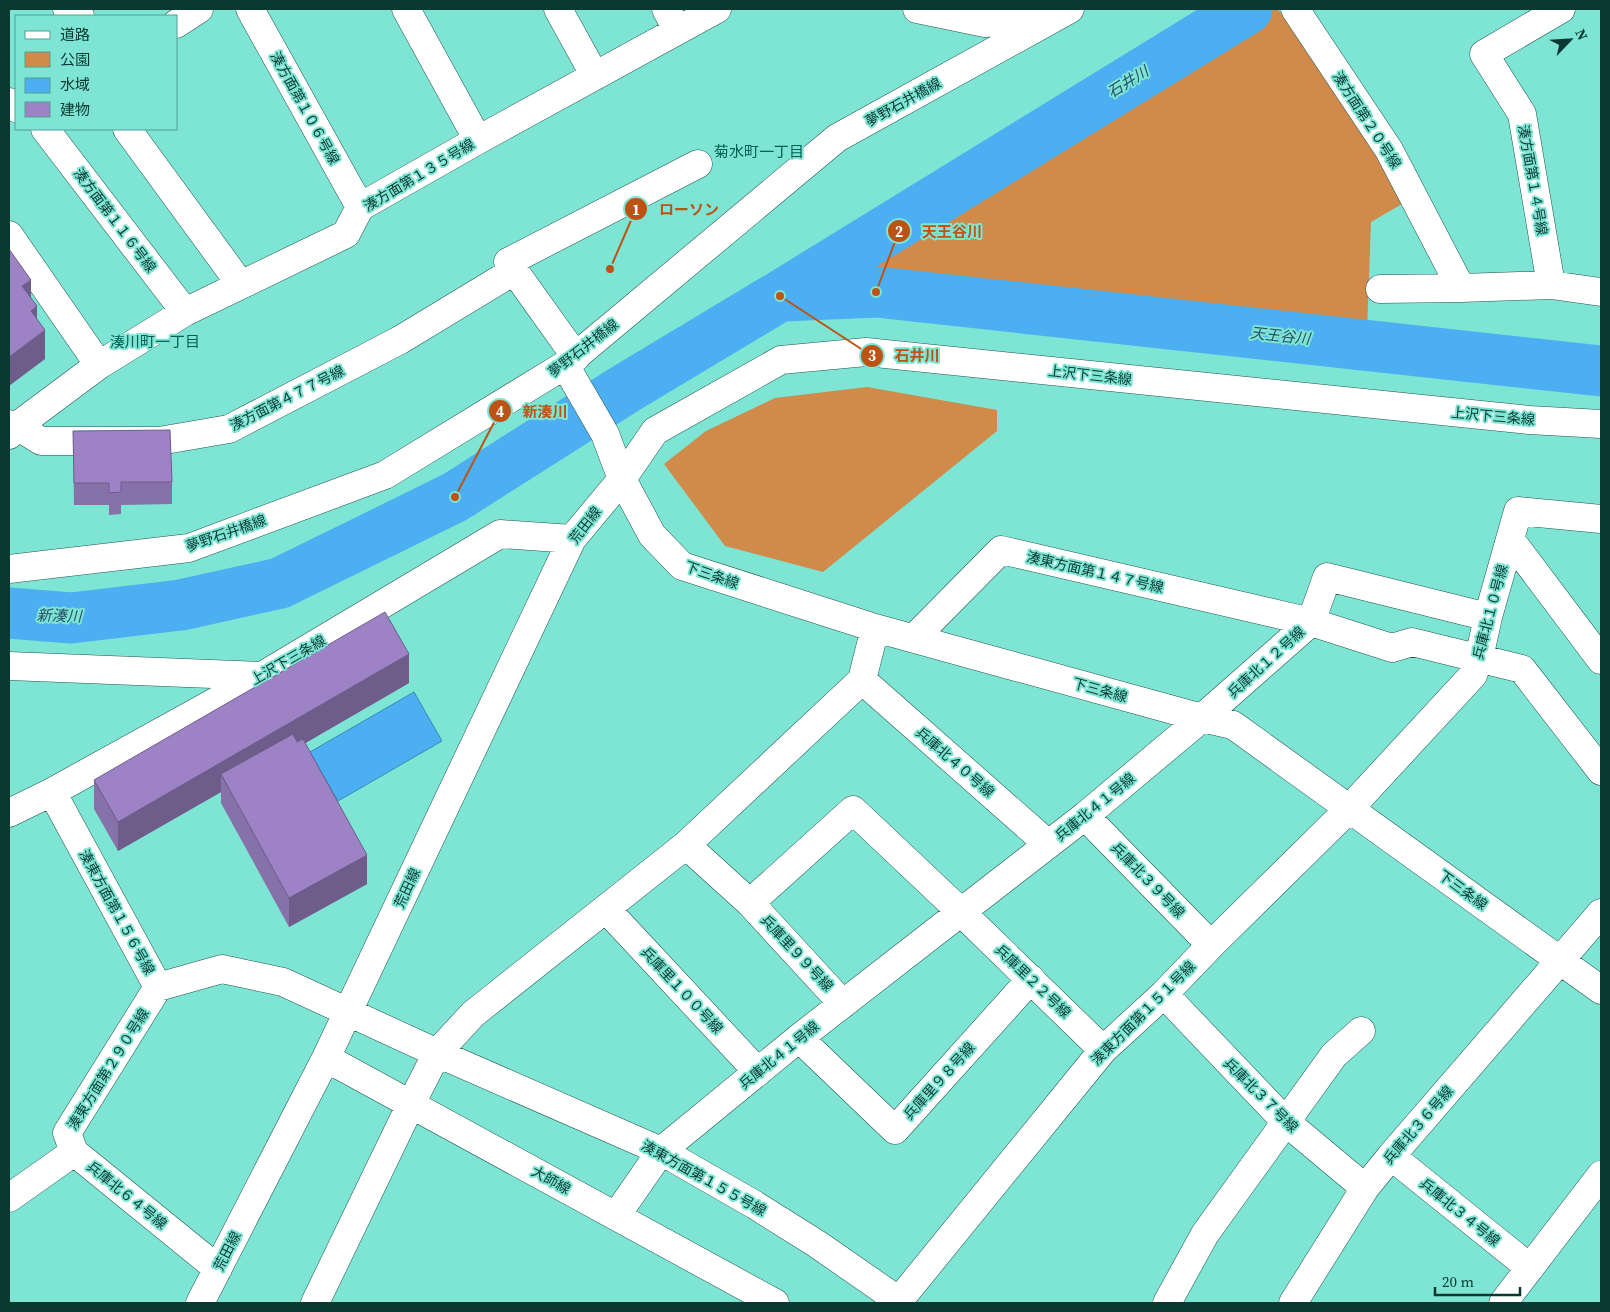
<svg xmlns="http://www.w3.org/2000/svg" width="1610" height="1312" font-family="'Source Serif 4','Noto Sans JP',serif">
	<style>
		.green { fill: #d08a49 }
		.water { fill: #4baff2; stroke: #388cb8 }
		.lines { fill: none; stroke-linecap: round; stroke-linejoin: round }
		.river { stroke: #4baff2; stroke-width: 51 }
		.minor-casing { stroke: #1f564e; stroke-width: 29 }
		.minor { stroke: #fff; stroke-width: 28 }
		.wall { fill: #8771a9 }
		.shaded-wall { fill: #6e5c8a }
		.building { fill: #9d83c5; stroke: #6e5c8a }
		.labels { text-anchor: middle; stroke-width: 4; stroke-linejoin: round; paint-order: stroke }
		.street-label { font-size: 14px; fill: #0a3932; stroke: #7ee4d3 }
		.water-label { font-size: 15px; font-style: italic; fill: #264e6a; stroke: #7ee4d3 }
		.neighbourhood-label { font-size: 15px; fill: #006055; stroke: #7ee4d3 }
		.leader { fill: none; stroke: #bc5314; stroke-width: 2 }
		.callout-dot { fill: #bc5314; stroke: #7ee4d3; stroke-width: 2 }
		.mark-label { font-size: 15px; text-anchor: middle; font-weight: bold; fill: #fff }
		.callout-label { font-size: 15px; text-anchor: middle; font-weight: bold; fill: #bc5314; stroke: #7ee4d3; stroke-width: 4; stroke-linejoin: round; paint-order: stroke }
	</style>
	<rect width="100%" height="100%" fill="#7ee4d3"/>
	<!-- green -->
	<path class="green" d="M1267,9H1278L1380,155L1402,204L1371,222L1367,331L840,282Z
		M867,387L997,410V431L823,572L725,546L664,464L706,431L775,398Z"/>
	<!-- water -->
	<path class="water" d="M414,692L442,741L338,801L310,752Z"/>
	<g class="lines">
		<!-- river -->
		<path class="river" d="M784,296L876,292L1601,371
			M9,613L71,618L181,605L280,583L455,497L625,389L780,296L1247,9"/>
		<defs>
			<path id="minor" d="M67,9L80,16
				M250,9L360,207
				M406,9L478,140
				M558,9L595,76
				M666,9L677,30
				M917,9L985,23L1046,16
				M1295,9L1389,150L1461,288
				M176,24L199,9
				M9,102L16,108
				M45,129L185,312
				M127,129L241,285
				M9,235L99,365
				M1551,285L1522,114L1484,54L1561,9
				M1380,289L1461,288L1551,285L1601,292
				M576,357L508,262L698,164
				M565,365L605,434L622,479L652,535L682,566L875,628L1202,718L1233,725L1601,990
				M9,424L17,426L41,441H159L229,429L400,340L514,271
				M9,435L17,426L99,365L185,312L346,234L360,207L478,140L717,9
				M1510,539L1601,660
				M9,569L189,548L385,475L565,365L837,138L1070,9
				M914,638L1001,550L1311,622L1327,577L1488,617
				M9,666L262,676
				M862,680L1048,844
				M52,792L158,987L222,969L283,982L437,1053L661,1151L755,1205L817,1244L902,1303
				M9,813L52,792L262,676L500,534L572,539
				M1085,816L1211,945
				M686,845L750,903L853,810L961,912L1085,816L1202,718L1311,622L1392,648L1412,642L1522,669L1601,771
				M750,903L843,1004
				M606,909L758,1072
				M1164,994L1286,1122L1365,1188
				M799,1038L895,1130L1031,979
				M326,1058L775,1303
				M74,1152L67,1133L158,987
				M1391,1156L1530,1268
				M9,1198L74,1152L218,1269
				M616,1216L661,1151L799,1038L961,912L1103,1050
				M200,1303L326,1058L572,539L622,479L655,431L781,360L866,352L1529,420L1601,424
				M315,1303L411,1104L437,1053L473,1014L686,845L862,680L875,628
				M897,1303L1103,1050L1164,994L1211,945L1349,809L1473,675L1479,658L1488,617L1518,511L1601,519
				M1167,1303L1205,1234L1334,1055L1361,1031
				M1293,1303L1365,1188L1391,1156L1601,913
				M1503,1303L1601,1175"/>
		</defs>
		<!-- minor casing -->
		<use href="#minor" class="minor-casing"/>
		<!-- minor -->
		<use href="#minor" class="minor"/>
	</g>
	<!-- wall -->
	<path class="wall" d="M73,431L172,482V504L121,505V514L109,515V505H74Z
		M409,683L305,743L367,884L289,927L221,803V792L118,851L94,809V780Z"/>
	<!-- shaded-wall -->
	<path class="shaded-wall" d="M31,280V309L22,286Z
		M37,306V335L31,311Z
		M45,330V359L9,386V357Z
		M409,654V683L228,788L221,774V792L118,851V822Z
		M367,855V884L289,927V898Z"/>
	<!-- building -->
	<path class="building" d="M9,249L31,280L22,286L37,306L31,311L45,330L9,357Z
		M170,430L172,482H121V492L109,493V483H74L73,431Z
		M385,612L409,654L118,822L94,780Z
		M293,734L297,742L303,739L367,855L289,898L221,774Z"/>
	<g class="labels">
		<!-- street labels -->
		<g class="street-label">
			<text transform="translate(903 102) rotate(-29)" y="5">夢野石井橋線</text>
			<text transform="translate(305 108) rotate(61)" y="5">湊方面第１０６号線</text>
			<text transform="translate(1367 120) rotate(57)" y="5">湊方面第２０号線</text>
			<text transform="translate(419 175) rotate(-31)" y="5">湊方面第１３５号線</text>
			<text transform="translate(1533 180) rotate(80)" y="5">湊方面第１４号線</text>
			<text transform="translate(115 220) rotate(53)" y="5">湊方面第１１６号線</text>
			<text transform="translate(583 348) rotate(-38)" y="5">夢野石井橋線</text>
			<text transform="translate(1090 375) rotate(6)" y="5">上沢下三条線</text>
			<text transform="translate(287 398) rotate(-27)" y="5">湊方面第４７７号線</text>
			<text transform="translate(1493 416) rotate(5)" y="5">上沢下三条線</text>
			<text transform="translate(585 525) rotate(-52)" y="5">荒田線</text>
			<text transform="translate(226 533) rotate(-19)" y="5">夢野石井橋線</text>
			<text transform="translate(1095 572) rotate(13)" y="5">湊東方面第１４７号線</text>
			<text transform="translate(712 575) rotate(19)" y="5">下三条線</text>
			<text transform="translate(1490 612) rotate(-75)" y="5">兵庫北１０号線</text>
			<text transform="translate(288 660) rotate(-30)" y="5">上沢下三条線</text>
			<text transform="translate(1266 662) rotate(-42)" y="5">兵庫北１２号線</text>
			<text transform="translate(1100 690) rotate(15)" y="5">下三条線</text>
			<text transform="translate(955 762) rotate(41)" y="5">兵庫北４０号線</text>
			<text transform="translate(1095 807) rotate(-39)" y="5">兵庫北４１号線</text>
			<text transform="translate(1148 880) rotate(46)" y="5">兵庫北３９号線</text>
			<text transform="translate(407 888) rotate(-65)" y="5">荒田線</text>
			<text transform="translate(1463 890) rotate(36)" y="5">下三条線</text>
			<text transform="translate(117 912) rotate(61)" y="5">湊東方面第１５６号線</text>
			<text transform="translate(797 953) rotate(47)" y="5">兵庫里９９号線</text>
			<text transform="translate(1033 981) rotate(44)" y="5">兵庫里２２号線</text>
			<text transform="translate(682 990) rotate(47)" y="5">兵庫里１００号線</text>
			<text transform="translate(1143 1013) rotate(-45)" y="5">湊東方面第１５１号線</text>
			<text transform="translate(779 1055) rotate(-39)" y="5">兵庫北４１号線</text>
			<text transform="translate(108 1069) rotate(-58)" y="5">湊東方面第２９０号線</text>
			<text transform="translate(939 1081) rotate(-48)" y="5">兵庫里９８号線</text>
			<text transform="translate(1261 1095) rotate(45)" y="5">兵庫北３７号線</text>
			<text transform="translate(1418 1125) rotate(-49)" y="5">兵庫北３６号線</text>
			<text transform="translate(704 1178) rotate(29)" y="5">湊東方面第１５５号線</text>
			<text transform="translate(551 1180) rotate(29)" y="5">大師線</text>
			<text transform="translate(127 1195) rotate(39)" y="5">兵庫北６４号線</text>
			<text transform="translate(1460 1212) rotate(39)" y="5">兵庫北３４号線</text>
			<text transform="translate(227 1251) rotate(-63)" y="5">荒田線</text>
		</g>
		<!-- water labels -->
		<g class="water-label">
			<text transform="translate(1128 82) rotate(-32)" y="5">石井川</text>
			<text transform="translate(1280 336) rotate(6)" y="5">天王谷川</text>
			<text transform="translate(59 616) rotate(1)" y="5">新湊川</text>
		</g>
		<!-- neighbourhood labels -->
		<g class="neighbourhood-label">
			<text x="759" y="157">菊水町一丁目</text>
			<text x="155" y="347">湊川町一丁目</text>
		</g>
	</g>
	<!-- callouts -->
	<path class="leader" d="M610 269L636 209M876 292L899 231M780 296L872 356M455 497L500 411"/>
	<g class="callout-dot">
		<circle cx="610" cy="269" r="5"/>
		<circle cx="876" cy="292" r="5"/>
		<circle cx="780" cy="296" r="5"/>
		<circle cx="455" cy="497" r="5"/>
		<circle cx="636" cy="209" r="12"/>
		<circle cx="899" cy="231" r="12"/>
		<circle cx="872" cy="356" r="12"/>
		<circle cx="500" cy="411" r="12"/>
	</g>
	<g class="mark-label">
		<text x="636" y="215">1</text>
		<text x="899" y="237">2</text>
		<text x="872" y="361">3</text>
		<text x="500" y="417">4</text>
	</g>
	<g class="callout-label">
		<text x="689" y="215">ローソン</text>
		<text x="952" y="237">天王谷川</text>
		<text x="917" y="361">石井川</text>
		<text x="545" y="417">新湊川</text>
	</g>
	<!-- border -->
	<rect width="1610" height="1312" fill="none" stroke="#0a3932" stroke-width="20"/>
	<!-- legend -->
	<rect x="15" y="15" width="162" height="115" fill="#7ee4d3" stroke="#50a093"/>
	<rect x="25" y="31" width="25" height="8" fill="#ffffff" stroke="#50a093"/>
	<text x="60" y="40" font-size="15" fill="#0a3932">道路</text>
	<rect x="25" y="52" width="25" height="15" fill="#d08a49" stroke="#50a093"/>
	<text x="60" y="65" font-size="15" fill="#0a3932">公園</text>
	<rect x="25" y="78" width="25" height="15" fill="#4baff2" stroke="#50a093"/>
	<text x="60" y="90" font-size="15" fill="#0a3932">水域</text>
	<rect x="25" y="102" width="25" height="15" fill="#9d83c5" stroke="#50a093"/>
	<text x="60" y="115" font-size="15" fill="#0a3932">建物</text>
	<!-- north arrow -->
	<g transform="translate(1570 40) rotate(65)" stroke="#7ee4d3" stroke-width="4" paint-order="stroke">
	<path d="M0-4L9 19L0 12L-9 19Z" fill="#0a3932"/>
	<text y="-8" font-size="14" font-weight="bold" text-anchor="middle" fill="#0a3932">N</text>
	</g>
	<!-- scale -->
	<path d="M1435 1287v8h85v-8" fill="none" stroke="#0a3932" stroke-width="2.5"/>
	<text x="1442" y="1287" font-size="15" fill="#0a3932" stroke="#7ee4d3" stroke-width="4" paint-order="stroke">20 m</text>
</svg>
